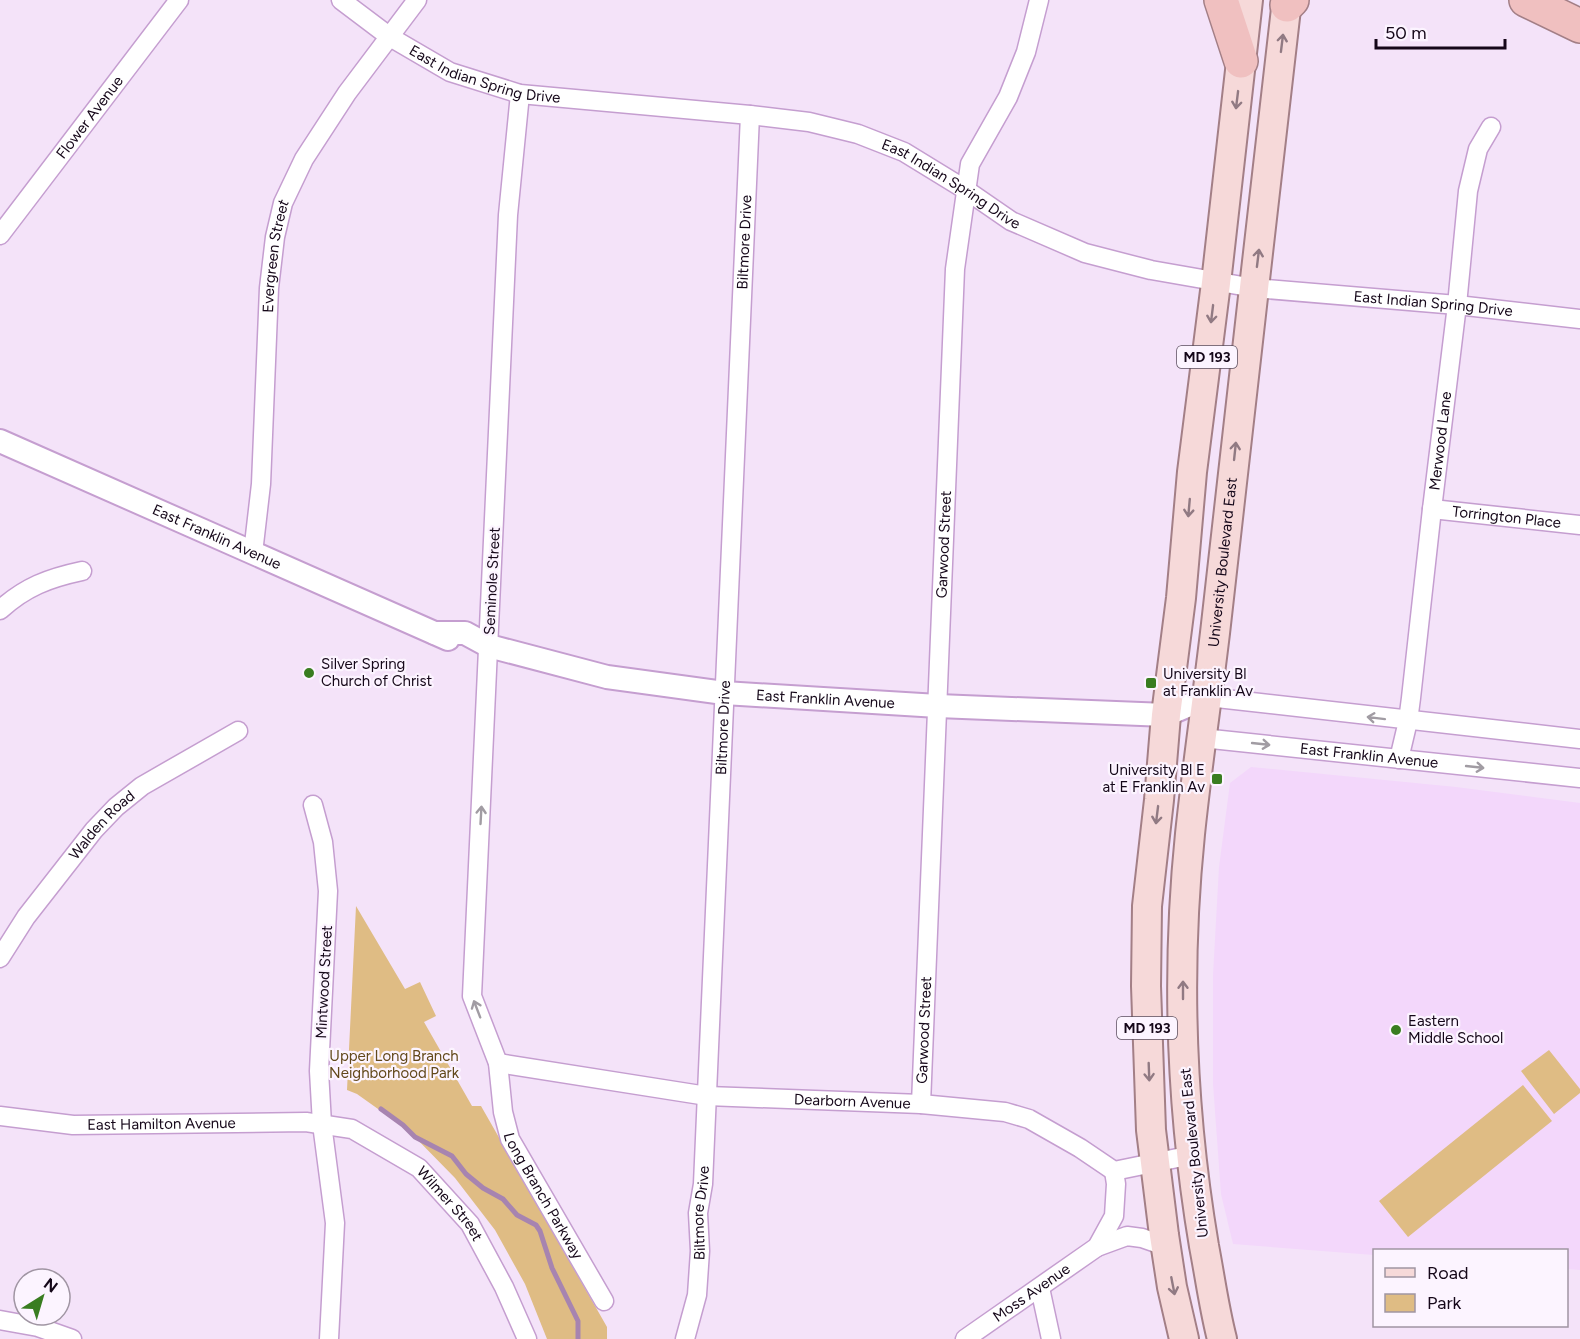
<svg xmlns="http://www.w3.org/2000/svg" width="1580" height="1339" font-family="Figtree,sans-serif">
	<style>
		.built { fill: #f3d7fb }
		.green { fill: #dfbc84 }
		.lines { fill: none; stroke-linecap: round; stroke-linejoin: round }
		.stream { stroke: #a784b0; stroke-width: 5 }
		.minor-casing { stroke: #c59ed0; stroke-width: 21 }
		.tertiary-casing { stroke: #c59ed0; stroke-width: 26 }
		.primary-casing { stroke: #a37f86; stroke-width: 32 }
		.motorway-casing { stroke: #a37f86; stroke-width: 36 }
		.minor { stroke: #fff; stroke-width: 18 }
		.tertiary { stroke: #fff; stroke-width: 22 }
		.primary { stroke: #f6d9d9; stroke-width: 28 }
		.motorway { stroke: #f0c0c0; stroke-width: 33 }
		.oneway { stroke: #917a83 }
		.oneway2 { stroke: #a19ca3 }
		.poi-dot { fill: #397d20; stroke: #fcf4ff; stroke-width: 2 }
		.labels { text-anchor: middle; stroke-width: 4.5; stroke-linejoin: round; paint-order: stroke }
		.shield { fill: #fcf4ff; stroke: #5a4e5e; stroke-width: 1.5 }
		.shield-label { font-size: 14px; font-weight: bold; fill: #150719 }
		.street-label { font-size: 15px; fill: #150719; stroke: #fcf4ff }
		.poi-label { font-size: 15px; fill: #150719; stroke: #fcf4ff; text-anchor: start }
		.park-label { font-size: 15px; fill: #62481a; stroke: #fcf4ff }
	</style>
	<rect width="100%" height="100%" fill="#f4e3f9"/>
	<!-- built -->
	<path class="built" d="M1251,767L1456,787L1580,803V1270L1567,1269L1566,1250H1374V1255L1233,1244L1221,1194L1213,1084V975L1219,867L1230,783Z"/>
	<!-- green -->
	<path class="green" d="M356,906L405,989L420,982L436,1016L424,1022L472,1106H481L607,1327V1339H547L525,1284L495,1230L455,1178L409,1131L357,1094L347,1090Z
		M1549,1050L1580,1089V1093L1554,1114L1521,1071Z
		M1523,1085L1552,1121L1408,1237L1379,1201Z"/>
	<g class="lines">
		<!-- stream -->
		<path class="stream" d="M381,1109L403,1125L415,1137L452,1156L466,1174L483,1188L503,1199L517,1215L536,1225L540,1231L552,1268L578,1321V1339"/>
		<defs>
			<g id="minor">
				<path id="s1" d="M341,0L390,37L450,72L520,94L750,115L809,122L858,134L904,152L966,190L1011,221L1085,253L1151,270L1254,288L1457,305L1580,319"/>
				<path id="s2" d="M520,94L508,215L472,996L498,1063L503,1112L510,1139L604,1301"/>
				<path id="s3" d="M0,235L179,0"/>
				<path id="s4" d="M1432,509L1580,525"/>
				<path id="s5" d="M253,553L261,484L269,288L275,237L283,203L304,159L347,93L417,0"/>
				<path d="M0,610C25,587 49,578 82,571"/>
				<path d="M1208,697L1580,739"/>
				<path id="s6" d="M1202,738L1580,778"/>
				<path id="s7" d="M1399,759L1408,721L1411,698L1432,509L1457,305L1468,191L1478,149L1491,127"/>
				<path d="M313,805L323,842L328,891L319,1071L322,1124L335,1223L329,1339"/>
				<path id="s8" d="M0,958L26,917L94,830L116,807L142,786L238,731"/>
				<path id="s9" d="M498,1063L707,1096L921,1104L1005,1112L1029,1119L1080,1148L1114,1171L1192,1155"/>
				<path id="s10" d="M921,1104L955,269L970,164L1008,97L1026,52L1039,0"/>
				<path id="s11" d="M0,1116L73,1125L306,1122L352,1129L419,1168L470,1224L504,1287L527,1339"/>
				<path d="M1097,1247L1127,1236L1142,1238L1165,1246"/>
				<path d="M1040,1288L1051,1339"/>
				<path d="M0,1320L38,1327L72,1339"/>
				<path id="s12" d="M685,1339L697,1295L700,1251L698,1213L703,1184L750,115"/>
				<path id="s13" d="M965,1339L1097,1247L1114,1216L1116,1184L1114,1171"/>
			</g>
			<g id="tertiary">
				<path id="s14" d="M0,441L448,639"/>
				<path id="s15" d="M435,633H465L489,646L607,677L724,693L938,706L1166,715L1208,697"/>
			</g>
			<g id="primary">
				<path d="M1184,1339L1172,1287L1164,1235L1151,1130L1146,986L1147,906L1159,800L1166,715L1181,598L1192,472L1216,283L1248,0"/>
				<path id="s16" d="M1222,1339C1214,1308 1210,1277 1204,1246C1181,1110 1176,971 1190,834C1197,767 1207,700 1215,633C1237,422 1264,211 1287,0"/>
			</g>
			<path id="motorway" d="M1221,0L1241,61
				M1526,0L1580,26
				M1287,5L1292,0"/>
		</defs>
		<!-- minor casing -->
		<use href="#minor" class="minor-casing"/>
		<!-- tertiary casing -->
		<use href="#tertiary" class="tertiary-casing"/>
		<!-- primary casing -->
		<use href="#primary" class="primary-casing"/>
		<!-- motorway casing -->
		<use href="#motorway" class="motorway-casing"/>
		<!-- minor -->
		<use href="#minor" class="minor"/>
		<!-- tertiary -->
		<use href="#tertiary" class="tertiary"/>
		<!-- primary -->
		<use href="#primary" class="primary"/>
		<!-- motorway -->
		<use href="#motorway" class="motorway"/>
	</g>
	<!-- one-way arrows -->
	<defs><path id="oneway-shaft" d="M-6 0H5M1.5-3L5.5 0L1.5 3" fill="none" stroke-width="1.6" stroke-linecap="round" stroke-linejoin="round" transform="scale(1.5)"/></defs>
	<g class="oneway">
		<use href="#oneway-shaft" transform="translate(1282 43) rotate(-83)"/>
		<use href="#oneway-shaft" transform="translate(1237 100) rotate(97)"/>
		<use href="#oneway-shaft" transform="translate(1258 258) rotate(-83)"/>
		<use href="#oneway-shaft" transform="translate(1212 314) rotate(97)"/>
		<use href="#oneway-shaft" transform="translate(1235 451) rotate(-84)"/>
		<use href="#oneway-shaft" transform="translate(1189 508) rotate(95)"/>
		<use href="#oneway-shaft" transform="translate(1157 815) rotate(97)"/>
		<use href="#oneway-shaft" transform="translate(1183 990) rotate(-90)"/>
		<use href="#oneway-shaft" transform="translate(1149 1072) rotate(88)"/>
		<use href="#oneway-shaft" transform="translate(1173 1286) rotate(79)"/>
	</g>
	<g class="oneway2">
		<use href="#oneway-shaft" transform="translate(1376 718) rotate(-173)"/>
		<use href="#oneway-shaft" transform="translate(1261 744) rotate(6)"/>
		<use href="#oneway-shaft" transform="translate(1475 767) rotate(6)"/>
		<use href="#oneway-shaft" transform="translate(481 815) rotate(-87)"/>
		<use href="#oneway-shaft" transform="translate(477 1009) rotate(-111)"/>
	</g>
	<!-- markers -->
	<g class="poi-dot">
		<circle cx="309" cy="673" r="6"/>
		<rect x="1145" y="677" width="12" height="12" rx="3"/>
		<rect x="1211" y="773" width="12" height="12" rx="3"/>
		<circle cx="1396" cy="1030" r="6"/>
	</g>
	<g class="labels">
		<!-- shield labels -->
		<g class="shield">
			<rect x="1177" y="346" width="60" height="22" rx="4.5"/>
			<rect x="1117" y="1017" width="60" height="22" rx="4.5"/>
		</g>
		<g class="shield-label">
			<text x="1207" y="362">MD 193</text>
			<text x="1147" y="1033">MD 193</text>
		</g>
		<!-- street labels -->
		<g class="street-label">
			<text dy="5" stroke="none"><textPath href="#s1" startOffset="165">East Indian Spring Drive</textPath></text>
			<text dy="5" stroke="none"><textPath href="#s3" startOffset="148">Flower Avenue</textPath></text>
			<text dy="5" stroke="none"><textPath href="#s1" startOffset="651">East Indian Spring Drive</textPath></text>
			<text dy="5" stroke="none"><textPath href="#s12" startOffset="1100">Biltmore Drive</textPath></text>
			<text dy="5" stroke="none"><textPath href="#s5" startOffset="298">Evergreen Street</textPath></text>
			<text dy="5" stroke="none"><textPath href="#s1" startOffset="1155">East Indian Spring Drive</textPath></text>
			<text dy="5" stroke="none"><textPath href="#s7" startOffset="321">Merwood Lane</textPath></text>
			<text dy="5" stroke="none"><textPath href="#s4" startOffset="75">Torrington Place</textPath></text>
			<text dy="5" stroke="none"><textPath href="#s14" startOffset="237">East Franklin Avenue</textPath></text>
			<text dy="5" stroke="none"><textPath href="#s10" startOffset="560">Garwood Street</textPath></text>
			<text dy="5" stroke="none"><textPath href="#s16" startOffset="782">University Boulevard East</textPath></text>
			<text transform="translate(492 581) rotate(-87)" y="5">Seminole Street</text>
			<text dy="5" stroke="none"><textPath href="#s15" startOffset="399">East Franklin Avenue</textPath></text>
			<text dy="5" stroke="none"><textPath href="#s12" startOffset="614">Biltmore Drive</textPath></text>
			<text dy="5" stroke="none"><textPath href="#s6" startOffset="168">East Franklin Avenue</textPath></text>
			<text dy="5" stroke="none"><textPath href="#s8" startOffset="168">Walden Road</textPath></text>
			<text transform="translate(324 982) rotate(-87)" y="5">Mintwood Street</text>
			<text dy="5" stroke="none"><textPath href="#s10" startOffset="74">Garwood Street</textPath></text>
			<text dy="5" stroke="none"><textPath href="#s9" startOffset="357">Dearborn Avenue</textPath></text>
			<text dy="5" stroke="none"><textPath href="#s11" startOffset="162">East Hamilton Avenue</textPath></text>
			<text transform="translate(1194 1153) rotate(-96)" y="5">University Boulevard East</text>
			<text dy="5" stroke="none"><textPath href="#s2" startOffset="1118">Long Branch Parkway</textPath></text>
			<text dy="5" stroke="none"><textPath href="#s11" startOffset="478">Wilmer Street</textPath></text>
			<text dy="5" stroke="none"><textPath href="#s12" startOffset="128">Biltmore Drive</textPath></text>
			<text dy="5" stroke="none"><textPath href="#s13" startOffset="81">Moss Avenue</textPath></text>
		</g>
		<!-- poi labels -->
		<g class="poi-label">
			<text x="321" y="669">Silver Spring<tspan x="321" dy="17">Church of Christ</tspan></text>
			<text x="1163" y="679">University Bl<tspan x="1163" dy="17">at Franklin Av</tspan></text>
			<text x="1205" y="775" text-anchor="end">University Bl E<tspan x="1205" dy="17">at E Franklin Av</tspan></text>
			<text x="1408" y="1026">Eastern<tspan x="1408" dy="17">Middle School</tspan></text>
		</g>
		<!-- park labels -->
		<g class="park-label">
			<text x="394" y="1061">Upper Long Branch<tspan x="394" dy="17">Neighborhood Park</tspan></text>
		</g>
	</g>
	<!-- legend -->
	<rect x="1373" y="1249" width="195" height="78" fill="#fcf4ff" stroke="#a095a3" stroke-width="1.5"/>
	<rect x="1385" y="1268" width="30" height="9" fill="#f6d9d9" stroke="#a095a3" stroke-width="1.5"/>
	<text x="1427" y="1279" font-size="18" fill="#150719">Road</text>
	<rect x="1385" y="1294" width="30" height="18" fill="#dfbc84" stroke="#a095a3" stroke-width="1.5"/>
	<text x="1427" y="1309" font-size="18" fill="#150719">Park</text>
	<!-- north arrow -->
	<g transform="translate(42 1297) rotate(37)"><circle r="28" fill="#fcf4ff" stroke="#a095a3" stroke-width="1.5"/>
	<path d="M0-4.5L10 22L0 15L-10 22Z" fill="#397d20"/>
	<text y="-9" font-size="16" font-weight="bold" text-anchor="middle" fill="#150719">N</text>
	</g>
	<!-- scale -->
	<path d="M1376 39v9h129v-9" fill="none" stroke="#150719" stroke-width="3"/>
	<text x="1385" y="39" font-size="18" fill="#150719" stroke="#fcf4ff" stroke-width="4.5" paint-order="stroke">50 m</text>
</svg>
